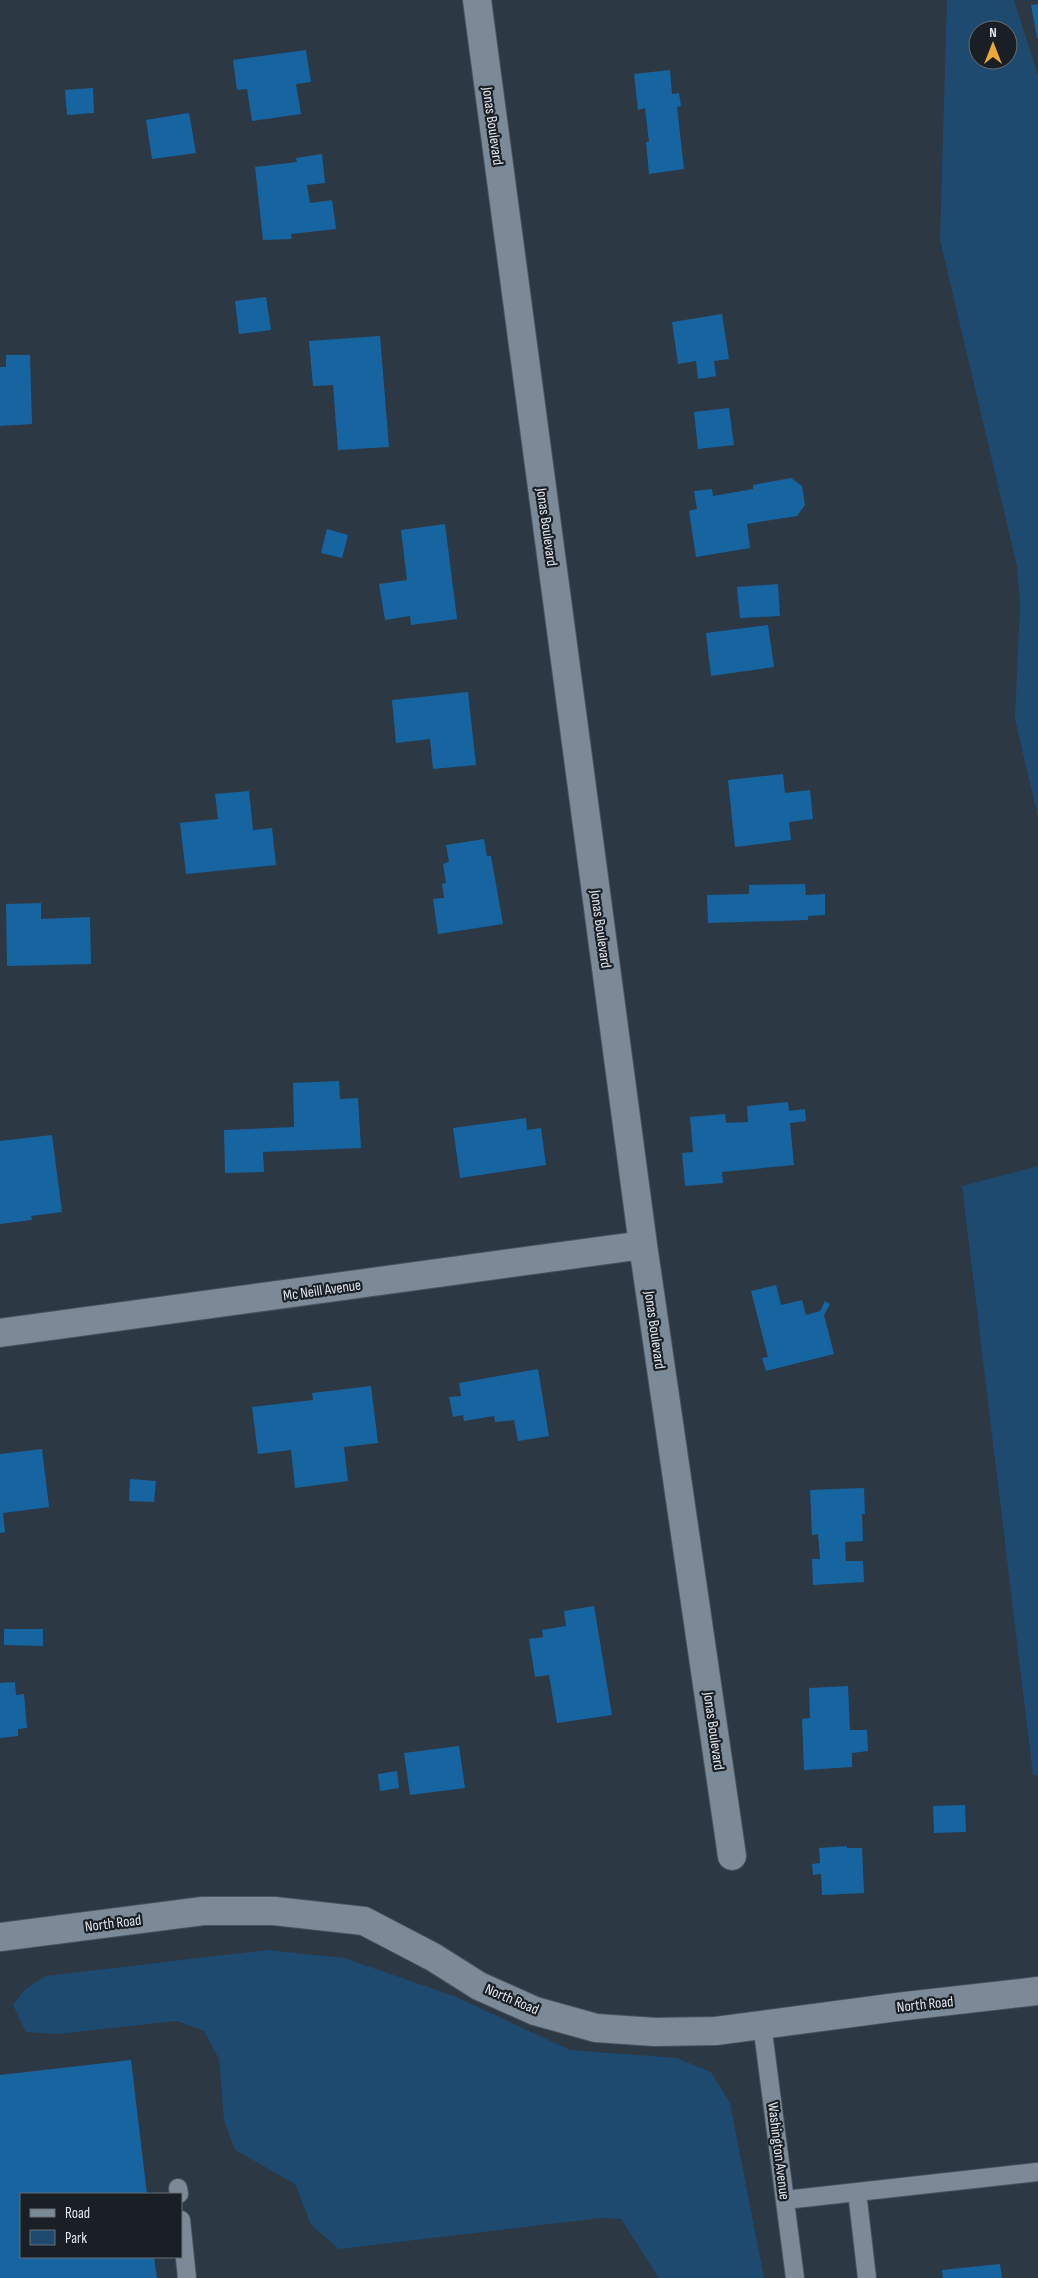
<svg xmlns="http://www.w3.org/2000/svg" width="1038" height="2278" font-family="'Sofia Sans Condensed',sans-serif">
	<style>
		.green { fill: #1e4a6f; fill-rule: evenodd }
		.building { fill: #1665a1 }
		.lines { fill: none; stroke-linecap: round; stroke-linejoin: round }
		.service-casing { stroke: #49535d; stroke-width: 20 }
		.minor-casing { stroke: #49535d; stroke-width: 30 }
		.service { stroke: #7c8a98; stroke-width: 18 }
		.minor { stroke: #7c8a98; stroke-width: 28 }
		.labels { text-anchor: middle; stroke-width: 4.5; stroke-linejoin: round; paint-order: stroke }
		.street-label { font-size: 15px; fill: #e0e7ef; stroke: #191f24 }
	</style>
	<rect width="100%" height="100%" fill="#2c3844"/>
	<!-- green -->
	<path class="green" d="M947,0H1014L1038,76V817L1015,719L1020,605L1017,566L940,240ZM978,30H1008V60H978Z
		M1038,1166V1775H1033L962,1186Z
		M267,1950L344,1958L454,1996L570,2050L677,2058L711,2072L730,2103L764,2278H659L621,2219L601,2218L339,2249L311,2225L295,2184L235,2150L224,2120L219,2059L204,2031L177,2021L56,2034L26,2032L13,2005L24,1990L46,1976Z"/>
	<!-- building -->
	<path class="building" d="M1038,4V38H1037L1031,5Z
		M306,50L311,82L296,84L301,114L252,121L247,89L237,90L233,60Z
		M670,70L672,94L679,93L681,106L677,107L684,169L649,174L646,142H649L645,108L638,110L634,74Z
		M93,88L94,113L67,115L65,90Z
		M189,113L196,153L152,159L146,120Z
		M322,154L325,183L307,185L310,203L332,200L336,229L291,234L292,239L263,240L255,167L297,162L296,158Z
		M266,297L271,330L239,334L235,301Z
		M722,314L729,359L714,361L716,376L698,379L696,361L678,364L672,322Z
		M380,336L389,447L338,450L333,385L313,386L309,341Z
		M6,355H30L32,424L0,426V367H6Z
		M729,408L734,445L698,449L694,412Z
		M791,478L802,486L805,505L797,516L747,524L750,548L696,557L689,511L697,509L694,491L712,489L713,496L753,489V485Z
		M445,524L457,619L411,625L410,616L385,620L379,584L407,580L401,530Z
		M327,529L348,535L342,558L321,553Z
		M778,584L780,616L740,618L737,587Z
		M768,625L774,667L711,676L706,633Z
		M468,692L476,765L433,769L430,739L396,743L392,700Z
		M783,774L785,793L810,790L813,819L789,822L791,840L735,847L728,780Z
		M249,791L253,830L272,828L276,865L186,874L180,823L218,819L215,794Z
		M484,839L487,856H491L503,924L438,934L433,899L444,898L442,884L446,883L443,864L449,862L446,845Z
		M805,884L806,895L825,894V915L808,916V920L708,923L707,895L749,894V885Z
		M41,903V919L90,917L91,964L7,966L6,904Z
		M339,1081L340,1099L358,1098L361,1148L263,1152L264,1172L225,1173L224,1130L294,1127L293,1083Z
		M788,1102L789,1111L805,1109L806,1121L790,1123L794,1165L722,1172L723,1183L685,1186L682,1153L693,1152L690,1117L725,1114L726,1123L748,1122L747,1106Z
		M526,1118L527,1130L541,1128L546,1165L460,1178L453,1128Z
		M52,1135L62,1212L31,1216L32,1220L0,1224V1141Z
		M776,1285L781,1305L802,1300L806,1315L820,1311L825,1301L830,1304L824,1315L834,1354L766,1371L762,1358L768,1357L751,1291Z
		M538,1369L549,1436L518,1441L514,1420L495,1422L494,1416L464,1421L463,1415L453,1417L449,1397L461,1396L459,1383Z
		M371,1386L378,1443L344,1447L348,1481L295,1488L291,1450L258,1454L252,1407L313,1400L312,1393Z
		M42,1449L49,1507L3,1513L5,1532L0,1533V1454Z
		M130,1479L156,1481L154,1502L129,1501Z
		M864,1488L865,1514H862L863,1541L845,1542L846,1561H863L864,1582L813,1585L812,1559H820L818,1534L812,1535L810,1490Z
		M594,1606L612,1715L557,1723L549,1675L535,1677L529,1639L543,1637L542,1630L566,1626L564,1611Z
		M4,1629H43V1646L4,1645Z
		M15,1682L16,1695L24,1694L27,1728L18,1729V1736L0,1738V1683Z
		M848,1686L850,1730H867L868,1751L852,1753V1767L804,1770L802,1719L810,1718L809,1688Z
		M459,1746L465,1788L410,1795L404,1753Z
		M397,1771L399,1788L380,1791L378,1774Z
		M965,1805L966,1832L934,1833L933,1806Z
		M847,1846V1848H862L864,1893L822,1895L821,1874L813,1875L812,1864L820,1863L819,1848Z
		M131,2060L147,2194H21V2257H154L157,2278H0V2075Z
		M1000,2264L1002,2278H943L942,2270Z"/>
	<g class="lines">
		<defs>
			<path id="service" d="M762,2024L795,2278
				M178,2188L179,2194
				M857,2192L1037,2172
				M785,2200L857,2192L867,2278
				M181,2220L187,2278"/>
			<path id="minor" d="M477,0L643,1245L732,1856
				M0,1333L643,1245
				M0,1937L203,1911H274L364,1921L433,1957L479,1986L535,2011L596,2028L655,2032L716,2031L897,2007L1038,1991"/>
		</defs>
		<!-- service casing -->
		<use href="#service" class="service-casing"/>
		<!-- minor casing -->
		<use href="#minor" class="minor-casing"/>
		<!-- service -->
		<use href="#service" class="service"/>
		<!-- minor -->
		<use href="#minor" class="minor"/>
	</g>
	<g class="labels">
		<!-- street labels -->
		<g class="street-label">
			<text transform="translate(493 126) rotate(82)" y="5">Jonas Boulevard</text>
			<text transform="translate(547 527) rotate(82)" y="5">Jonas Boulevard</text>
			<text transform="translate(601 929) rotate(82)" y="5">Jonas Boulevard</text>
			<text transform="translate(322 1290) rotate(-8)" y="5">Mc Neill Avenue</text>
			<text transform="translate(655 1330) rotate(82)" y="5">Jonas Boulevard</text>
			<text transform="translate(714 1731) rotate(82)" y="5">Jonas Boulevard</text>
			<text transform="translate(113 1923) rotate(-7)" y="5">North Road</text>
			<text transform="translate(512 1999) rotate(23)" y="5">North Road</text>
			<text transform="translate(925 2004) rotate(-6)" y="5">North Road</text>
			<text transform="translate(779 2151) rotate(83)" y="5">Washington Avenue</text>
		</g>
	</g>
	<!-- legend -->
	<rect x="20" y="2193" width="162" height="65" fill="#191f24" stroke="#696f75"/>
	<rect x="30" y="2209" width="25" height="8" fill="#7c8a98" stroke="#696f75"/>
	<text x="65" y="2218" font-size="15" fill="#e0e7ef">Road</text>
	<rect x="30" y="2230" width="25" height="15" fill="#1e4a6f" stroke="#696f75"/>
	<text x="65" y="2243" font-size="15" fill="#e0e7ef">Park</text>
	<!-- north arrow -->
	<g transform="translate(993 45)"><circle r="24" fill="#191f24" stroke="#696f75"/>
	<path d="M0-4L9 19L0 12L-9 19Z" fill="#eaaa39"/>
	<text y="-8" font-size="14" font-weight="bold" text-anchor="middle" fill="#e0e7ef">N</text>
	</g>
</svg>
